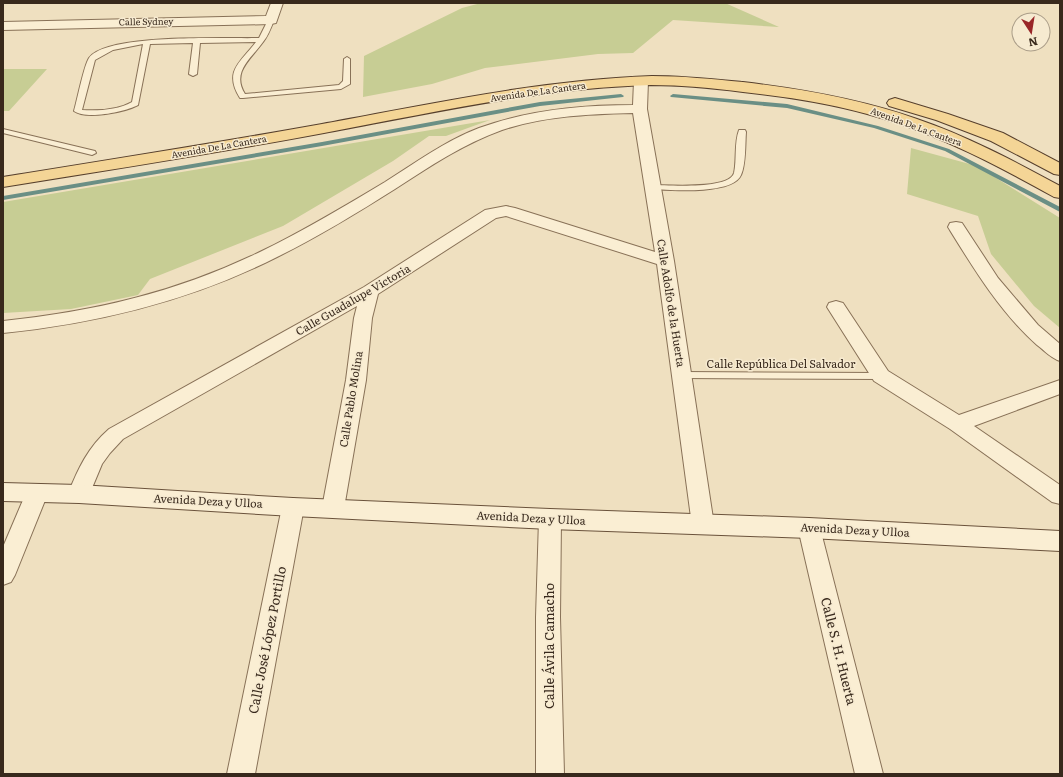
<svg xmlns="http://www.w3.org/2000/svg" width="1063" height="777" font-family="Literata,serif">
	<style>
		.green { fill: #c7cd94 }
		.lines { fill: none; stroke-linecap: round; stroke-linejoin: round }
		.stream { fill: #6a8f85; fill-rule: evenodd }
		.lane-casing { stroke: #887157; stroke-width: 2 }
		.street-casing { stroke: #887157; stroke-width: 2 }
		.secondary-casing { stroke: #6a523b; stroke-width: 2 }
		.primary-casing { stroke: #563f2c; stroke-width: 2 }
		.lane { fill: #faeed3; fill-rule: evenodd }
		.street { fill: #faeed3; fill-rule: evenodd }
		.secondary { fill: #faeed3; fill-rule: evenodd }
		.primary { fill: #f4d596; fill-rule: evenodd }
		.labels { text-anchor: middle; stroke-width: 3; stroke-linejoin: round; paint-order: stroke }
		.far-street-label { font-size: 9px; fill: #38291c; stroke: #f6ead0 }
		.street-label { font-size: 11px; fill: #38291c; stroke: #f6ead0 }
		.near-street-label { font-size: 13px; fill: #38291c; stroke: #f6ead0 }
	</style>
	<rect width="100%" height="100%" fill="#efe0c0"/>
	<!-- green -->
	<path class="green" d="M481,3H725L779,27L673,20L633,53L598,54L485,68L432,84L363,97L364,56L462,8Z
		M3,69H47L9,111H3Z
		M490,120L446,136H429L393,161L283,226L150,279L138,295L71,309L3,313V202Z
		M911,148L977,166L1060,218V328L1034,306L991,254L978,216L907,194Z"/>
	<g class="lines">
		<!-- stream -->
		<path class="stream" d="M621,94L624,96L623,97L540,106L322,146L3,200V196L322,142L540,102Z
			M673,94L787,104L878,126L949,149L1060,207V212L945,151L874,128L787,108L671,97L670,96Z"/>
		<defs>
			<path id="lane" d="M271,18L274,20C271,28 268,36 263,42C251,59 231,72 245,94L339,85L343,81L344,59L347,57L350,59V84L341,89L243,98H240C223,71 241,62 256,42L200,43L197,74L193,76L189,74L193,43L150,44L138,105C125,112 86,120 74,111C77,101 84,65 89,58C107,33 227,39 259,38L268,20ZM143,44L132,102C118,110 98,111 82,110L95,60L113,50Z
				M3,129L95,151L96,153L92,155L3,133Z
				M739,130H745L746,132C745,144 746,164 741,175C733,195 670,190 652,189L648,187L652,185C667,185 729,190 734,173C737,160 734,143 739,130Z
				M682,372L881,373L886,376L881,379L682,378L677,375Z"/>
			<path id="street" d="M271,3H283L276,23L271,24L3,30V22L266,16Z
				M641,77L646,78L648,81L647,109L674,261L714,525L711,531L703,534L695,531L692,525L657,264L506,216L496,218L378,294L372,318L366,380L344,508L341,514L333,517L325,514L322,508L346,380L354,318L357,306L123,439L110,453L102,464L87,500L79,502L71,500L68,494C78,469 88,447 109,429L364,287L485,210L506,206L515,208L655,252L633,113C590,114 544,116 502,130C463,144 429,167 395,189C357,213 318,237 277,257C190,301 99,323 3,333V321C97,311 178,292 264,250C305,230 345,206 385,182C415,163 445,141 479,128C528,110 581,105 633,105L634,81L636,78Z
				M956,222L962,223L998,278L1038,325L1060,344V361C1051,358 1045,351 1037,345C1000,312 974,269 948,227L950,223Z
				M836,301L843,303L888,371L959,415L1060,380V394L974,426L1060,485V504L1052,502L950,429L874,381L827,307L829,303Z
				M37,485L45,487L48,493L15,575L11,582L3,585V547L26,493L29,487Z
				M293,498L301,501L304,507L255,774H227L282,507L285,501Z
				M550,510L558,513L561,519L560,617L564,774H536V617L539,519L542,513Z
				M809,519L817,522L820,528L883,774H855L798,528L801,522Z"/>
			<path id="secondary" d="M3,483L79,485L293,498L550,509L809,518L1060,531V551L809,538L550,529L293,516L79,503L3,501Z"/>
			<path id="primary" d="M652,76C682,76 712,79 743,82C802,89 861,99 917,119C967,136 1014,161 1060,186V198L1054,197C998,166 942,136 881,118C836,104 790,97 743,92C712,88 682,85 651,85C541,88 432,113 324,133C217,153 110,170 3,187V177C109,160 216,143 322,124C431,104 540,80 652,76Z
				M895,98L948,114L1003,133L1060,163V175L1054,174L991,141L936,120L889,106L887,103L889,100Z"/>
		</defs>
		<!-- lane casing -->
		<use href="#lane" class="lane-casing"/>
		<!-- street casing -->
		<use href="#street" class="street-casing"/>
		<!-- secondary casing -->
		<use href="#secondary" class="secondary-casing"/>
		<!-- primary casing -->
		<use href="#primary" class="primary-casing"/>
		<!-- lane -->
		<use href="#lane" class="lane"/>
		<!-- street -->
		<use href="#street" class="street"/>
		<!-- secondary -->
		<use href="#secondary" class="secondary"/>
		<!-- primary -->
		<use href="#primary" class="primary"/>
	</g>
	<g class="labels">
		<!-- far-street labels -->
		<g class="far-street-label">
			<text transform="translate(146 22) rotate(-1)" y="3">Calle Sydney</text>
			<text transform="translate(538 92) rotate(-8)" y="3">Avenida De La Cantera</text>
			<text transform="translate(916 127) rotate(20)" y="3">Avenida De La Cantera</text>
			<text transform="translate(219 147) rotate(-10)" y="3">Avenida De La Cantera</text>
		</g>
		<!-- street labels -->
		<g class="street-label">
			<text transform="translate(353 300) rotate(-30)" y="4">Calle Guadalupe Victoria</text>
			<text transform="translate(671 303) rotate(81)" y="4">Calle Adolfo de la Huerta</text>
			<text x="781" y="368">Calle República Del Salvador</text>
			<text transform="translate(351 399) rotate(-81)" y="4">Calle Pablo Molina</text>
			<text transform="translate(208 501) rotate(3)" y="4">Avenida Deza y Ulloa</text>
			<text transform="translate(531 518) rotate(3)" y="4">Avenida Deza y Ulloa</text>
			<text transform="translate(855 530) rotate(3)" y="4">Avenida Deza y Ulloa</text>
		</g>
		<!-- near-street labels -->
		<g class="near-street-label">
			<text transform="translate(267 640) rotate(-79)" y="5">Calle José López Portillo</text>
			<text transform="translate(549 646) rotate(-90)" y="5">Calle Ávila Camacho</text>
			<text transform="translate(839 651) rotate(76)" y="5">Calle S. H. Huerta</text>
		</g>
	</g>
	<!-- border -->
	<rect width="1063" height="777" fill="none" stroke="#38291c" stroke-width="8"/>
	<!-- north arrow -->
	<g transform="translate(1031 32) rotate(168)"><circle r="19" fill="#f6ead0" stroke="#aa9d88"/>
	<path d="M0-3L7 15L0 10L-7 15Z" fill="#992628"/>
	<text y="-6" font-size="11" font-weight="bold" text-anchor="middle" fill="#38291c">N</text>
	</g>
</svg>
